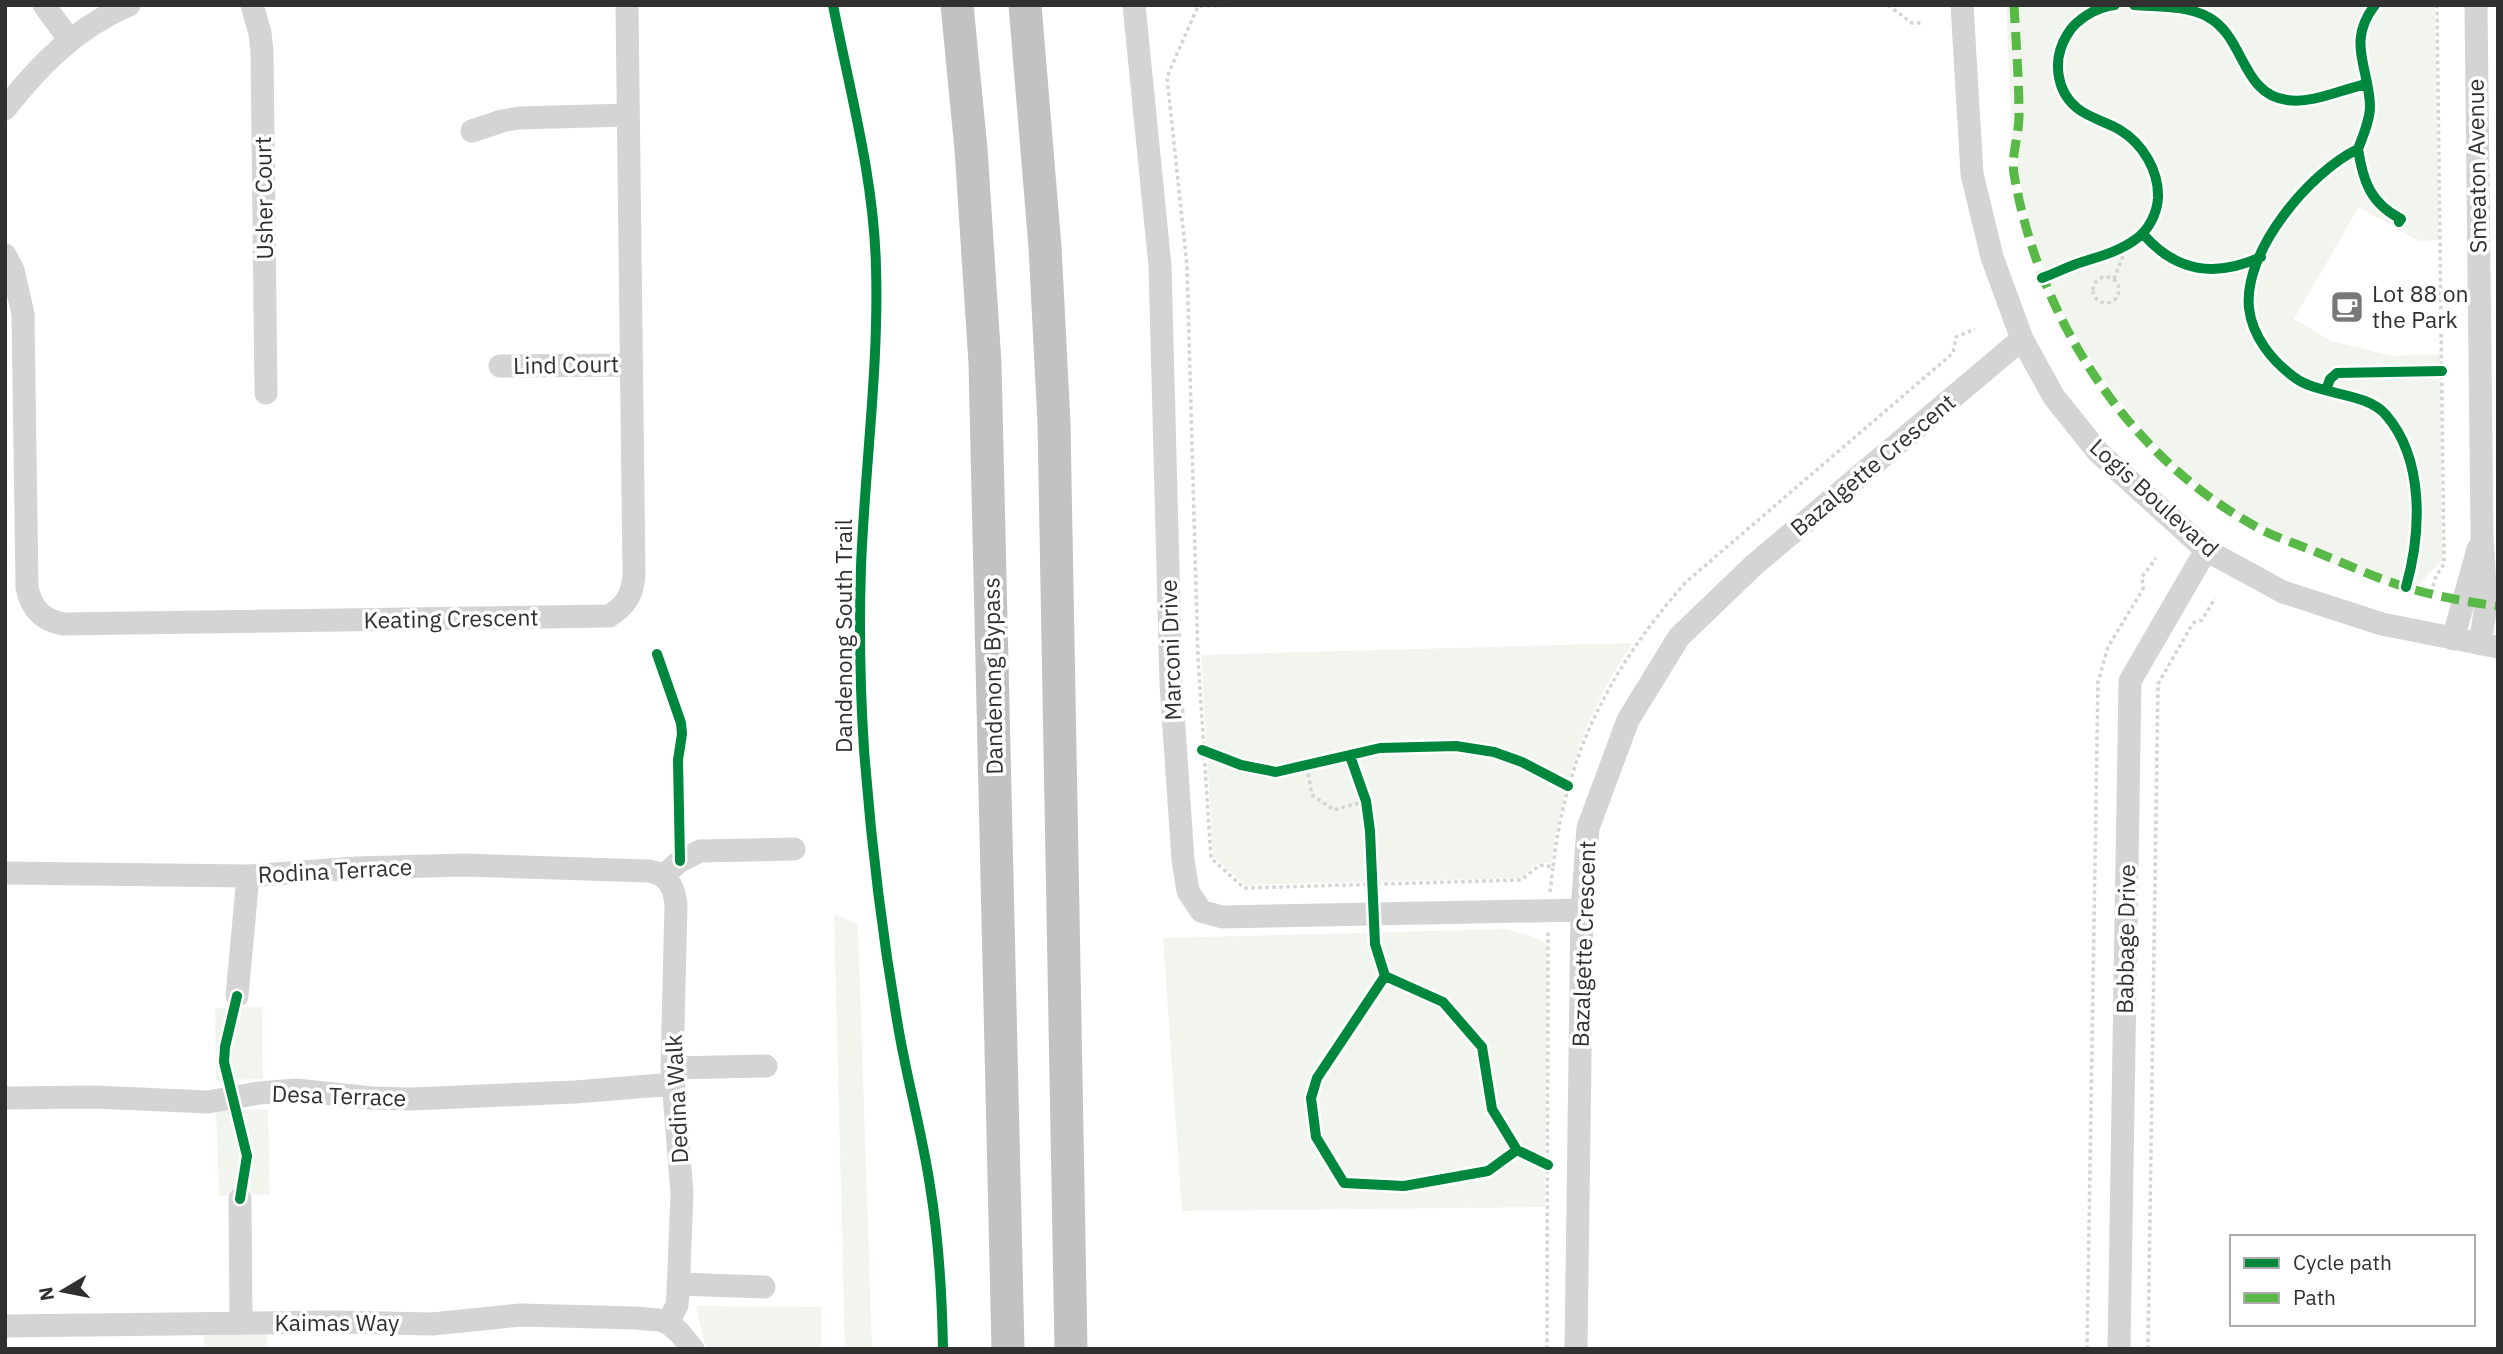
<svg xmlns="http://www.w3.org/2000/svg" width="2503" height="1354" font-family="'IBM Plex Sans',sans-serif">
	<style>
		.green { fill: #f2f5ed }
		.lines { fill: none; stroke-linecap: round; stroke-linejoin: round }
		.path { stroke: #d4d4d4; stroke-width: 3.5; stroke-dasharray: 3.5 3.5; stroke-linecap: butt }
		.minor { stroke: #d4d4d4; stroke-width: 23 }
		.highway { stroke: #c2c2c2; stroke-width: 33 }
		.quiet { stroke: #58b947; stroke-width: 9; stroke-dasharray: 18 9; stroke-linecap: butt }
		.cycleway-casing { stroke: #fff; stroke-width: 15 }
		.cycleway { stroke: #00873e; stroke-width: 10 }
		.labels { text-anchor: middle; stroke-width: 7; stroke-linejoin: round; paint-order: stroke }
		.street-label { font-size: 23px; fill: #303030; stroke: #fff }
		.poi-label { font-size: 23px; fill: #303030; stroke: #fff; text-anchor: start }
	</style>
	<rect width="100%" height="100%" fill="#fff"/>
	<!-- green -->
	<path class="green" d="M2006,5H2435L2439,240L2419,241L2359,207L2294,319L2331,341L2392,356L2440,354L2442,561L2414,589L2327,562L2231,511L2170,463L2105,382L2052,297L2026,214L2012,136Z
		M1633,643C1586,709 1563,784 1551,863L1539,862L1521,878L1245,885L1213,856L1201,655Z
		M834,914L858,924L872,1349H845Z
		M1506,929L1532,936L1547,945L1545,1207L1182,1211L1163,938Z
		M262,1007L263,1079L216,1080L215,1008Z
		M268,1109L270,1195L219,1196L216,1111Z
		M696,1306L821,1307V1349H706Z
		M267,1331V1349H204V1332Z"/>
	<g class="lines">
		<!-- path -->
		<path class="path" d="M1252,5L1198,6L1167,77L1187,266L1198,658L1211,858L1244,888L1521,880L1540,865L1553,867C1566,753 1611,667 1686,582L1953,353L1956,337L1975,329
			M1888,5L1912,23H1921
			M2093 290a13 13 0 1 1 26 0a13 13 0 1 1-26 0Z
			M2114,279L2127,246
			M2431,593L2436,576L2444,564L2437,5
			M1307,767L1312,795L1334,810L1366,801
			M1550,892L1553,867
			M1547,1349L1548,931
			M2087,1349L2098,682L2108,647L2143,589L2142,577L2156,558
			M2148,1349L2158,684L2193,623L2202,620L2215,598"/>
		<!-- minor -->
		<path class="minor" d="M44,5L69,39
			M252,5L260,33L262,52L266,393
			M1134,5L1160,266L1171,684L1183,860L1188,891L1201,911L1222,917L1582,910
			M1962,5L1972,174L1992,257L2022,339L2054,397L2098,452L2206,550L2283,592L2382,624L2498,647
			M2476,5L2482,536L2486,605L2480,644
			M5,109C40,64 76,28 129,5
			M472,131L502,121L519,118L628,115
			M5,255L13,270L23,314L27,588C32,609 42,620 63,624L609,616C626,606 633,594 634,574L627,5
			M500,366L631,365
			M2453,639L2478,549
			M5,873L248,876L357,868L463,865L649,871C667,874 674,886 676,904L672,1068L682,1193L678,1294L677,1305L668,1323
			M663,876L680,861L700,851L794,849
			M237,996L248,876
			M672,1068L766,1066
			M5,1098L94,1097L208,1102L259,1093L296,1090L372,1098L412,1099L575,1092L674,1084
			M240,1199L241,1323
			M678,1284L764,1287
			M5,1326L334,1322L432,1324L521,1315L635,1318L659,1320L668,1323L679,1332L693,1349
			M1576,1349L1582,910L1588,828L1628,720L1679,637L1754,565L2022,339
			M2119,1349L2130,681L2206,550"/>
		<!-- highway -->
		<path class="highway" d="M957,5L971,149L985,363L1008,1349
			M1025,5L1045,247L1054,423L1071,1349"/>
		<!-- quiet -->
		<path class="quiet" d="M2014,5C2016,42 2019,79 2019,116C2019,135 2011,155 2014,174C2038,316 2126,454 2253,525C2271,536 2292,542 2311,550C2342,562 2373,577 2405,587C2434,596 2467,602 2498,606"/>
		<defs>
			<path id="cycleway" d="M833,5C850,92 874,178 876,267C879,367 865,466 861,566C859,627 860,688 864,749C871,842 882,934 898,1026C907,1080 922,1132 930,1186C939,1240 942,1294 943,1349
				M2134,5C2157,7 2187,5 2208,17C2245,37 2241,94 2287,100C2313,104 2342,89 2367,84
				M2375,5C2346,42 2369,67 2370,106C2370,120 2363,136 2358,149C2310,172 2243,251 2249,308C2252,336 2272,361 2294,377C2318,396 2366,391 2386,415C2425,460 2421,534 2406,587
				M2358,149C2363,181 2370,203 2401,219L2399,222
				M2143,234C2176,272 2215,278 2261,257
				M2042,278C2056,273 2069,266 2082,262C2101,256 2120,251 2136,239C2149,230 2157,213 2158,198C2159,171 2143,144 2120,130C2107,122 2089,118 2077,108C2056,91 2052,59 2067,35C2076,19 2097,7 2115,5
				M2326,390L2330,379L2337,373L2442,371
				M657,654L681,723L682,734L678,760L680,861
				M1202,750L1241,765L1276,772L1380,748L1456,746L1494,752L1522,762L1568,786
				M1350,756L1366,801L1370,831L1375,944L1385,976L1317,1078L1311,1098L1316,1137L1344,1183L1404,1186L1488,1171L1517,1150L1548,1165
				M1385,976L1443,1002L1482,1047L1492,1109L1517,1150
				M237,996L225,1047L224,1062L247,1156L240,1199"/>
		</defs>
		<!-- cycleway casing -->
		<use href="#cycleway" class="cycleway-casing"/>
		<!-- cycleway -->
		<use href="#cycleway" class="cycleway"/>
	</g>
	<!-- icons -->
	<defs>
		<symbol id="cafe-square" viewBox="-11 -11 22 22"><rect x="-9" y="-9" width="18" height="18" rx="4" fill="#787878" stroke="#fff"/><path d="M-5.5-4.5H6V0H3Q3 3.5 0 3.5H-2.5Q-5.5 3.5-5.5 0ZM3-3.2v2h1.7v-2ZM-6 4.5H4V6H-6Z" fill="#fff"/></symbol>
	</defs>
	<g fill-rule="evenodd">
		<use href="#cafe-square" x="2328" y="288" width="38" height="38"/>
	</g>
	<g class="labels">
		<!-- street labels -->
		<g class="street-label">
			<text transform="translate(2477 166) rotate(-91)" y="8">Smeaton Avenue</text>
			<text transform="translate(264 198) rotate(-91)" y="8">Usher Court</text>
			<text transform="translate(566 365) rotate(-1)" y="8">Lind Court</text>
			<text transform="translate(1873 465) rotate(-40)" y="8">Bazalgette Crescent</text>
			<text transform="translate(2154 498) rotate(42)" y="8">Logis Boulevard</text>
			<text transform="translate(451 619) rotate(-1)" y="8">Keating Crescent</text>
			<text transform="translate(844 636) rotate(-90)" y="8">Dandenong South Trail</text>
			<text transform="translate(1171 650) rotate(-92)" y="8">Marconi Drive</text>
			<text transform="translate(993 676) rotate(-91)" y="8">Dandenong Bypass</text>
			<text transform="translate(335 871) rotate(-3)" y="8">Rodina Terrace</text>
			<text transform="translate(2126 939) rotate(-89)" y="8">Babbage Drive</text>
			<text transform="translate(1584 944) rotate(-88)" y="8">Bazalgette Crescent</text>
			<text transform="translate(339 1096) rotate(2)" y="8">Desa Terrace</text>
			<text transform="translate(677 1099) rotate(-93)" y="8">Dedina Walk</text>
			<text x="337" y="1331">Kaimas Way</text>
		</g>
		<!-- poi labels -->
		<g class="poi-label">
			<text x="2372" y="302">Lot 88 on<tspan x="2372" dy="26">the Park</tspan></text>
		</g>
	</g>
	<!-- border -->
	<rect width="2503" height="1354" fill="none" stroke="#303030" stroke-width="14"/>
	<!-- legend -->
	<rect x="2230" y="1235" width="245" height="91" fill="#ffffff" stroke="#acacac" stroke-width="2"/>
	<rect x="2244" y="1258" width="35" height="10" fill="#00873e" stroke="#acacac" stroke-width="2"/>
	<text x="2293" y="1270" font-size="21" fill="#303030">Cycle path</text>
	<rect x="2244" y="1293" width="35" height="10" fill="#58b947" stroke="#acacac" stroke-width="2"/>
	<text x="2293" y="1305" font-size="21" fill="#303030">Path</text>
	<!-- north arrow -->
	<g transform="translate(63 1291) rotate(260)" stroke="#ffffff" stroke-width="5" paint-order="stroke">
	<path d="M0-5L12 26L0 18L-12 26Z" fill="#303030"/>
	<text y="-10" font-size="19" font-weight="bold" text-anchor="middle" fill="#303030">N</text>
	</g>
</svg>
